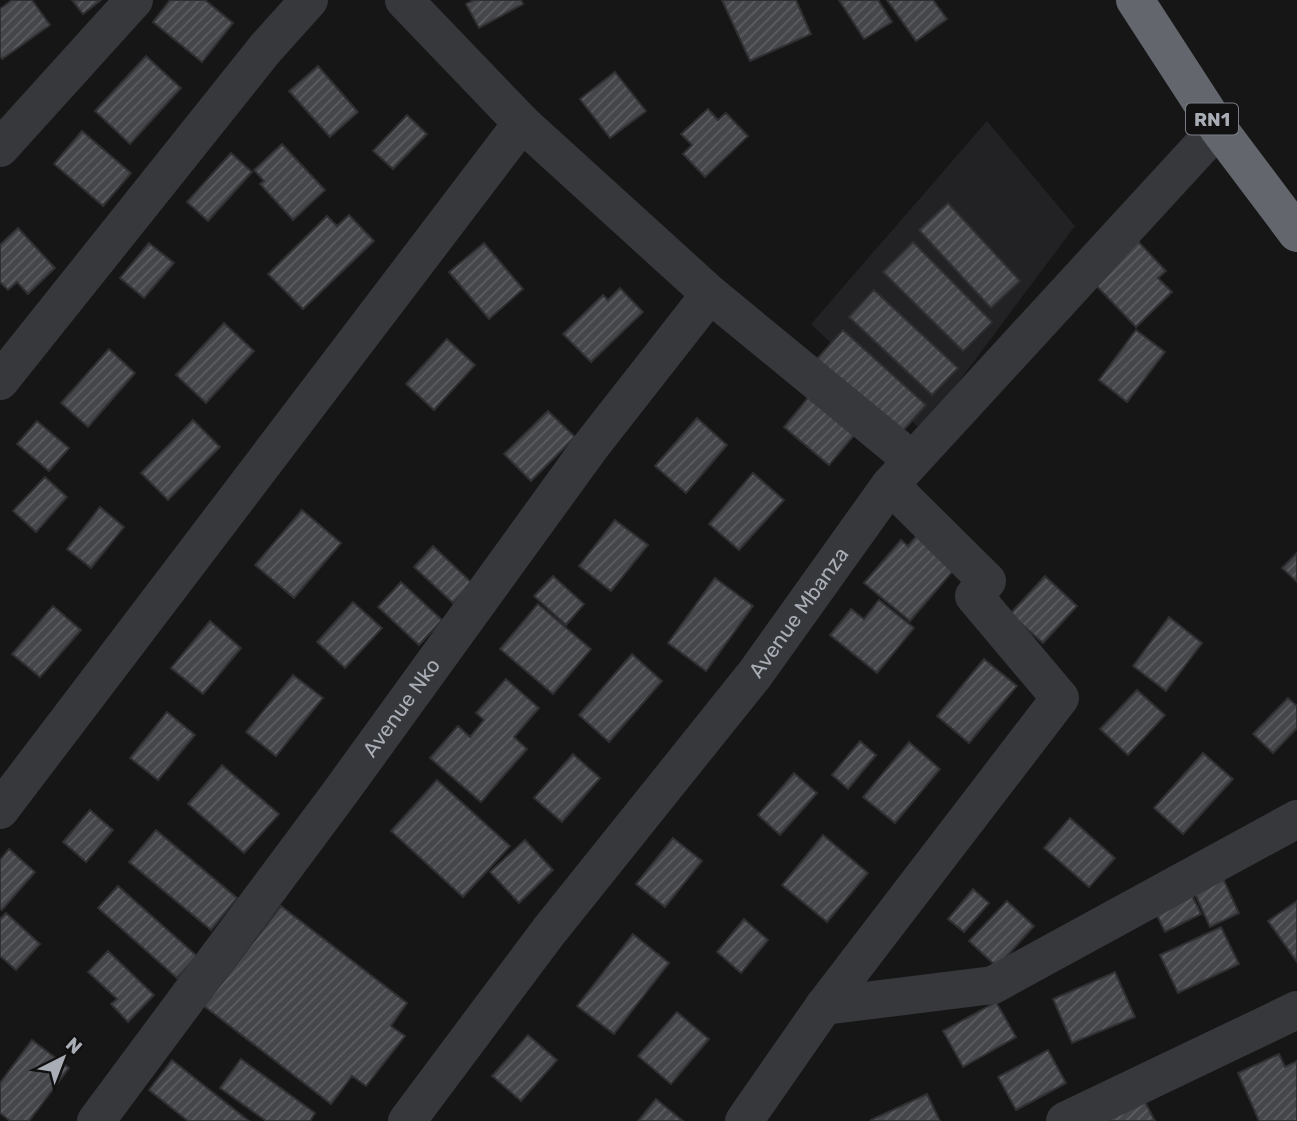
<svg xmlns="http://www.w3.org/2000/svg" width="1297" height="1121" font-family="Rubik,sans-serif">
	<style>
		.built { fill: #222224 }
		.building { fill: url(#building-hatch); stroke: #303033; stroke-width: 2 }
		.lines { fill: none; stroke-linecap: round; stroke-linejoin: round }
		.street { stroke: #37383c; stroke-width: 38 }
		.highway { stroke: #63676d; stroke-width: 38 }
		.labels { text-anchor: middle; stroke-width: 7; stroke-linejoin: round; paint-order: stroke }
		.shield { fill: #111112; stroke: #7b7f85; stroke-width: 2 }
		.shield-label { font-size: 19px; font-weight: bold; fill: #a9aeb6 }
		.street-label { font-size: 21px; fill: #a9aeb6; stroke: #111112 }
	</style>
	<defs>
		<pattern id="building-hatch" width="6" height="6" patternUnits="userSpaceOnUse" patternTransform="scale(1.75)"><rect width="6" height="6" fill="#45464a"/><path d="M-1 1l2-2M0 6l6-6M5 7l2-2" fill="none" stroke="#5d5e62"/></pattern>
	</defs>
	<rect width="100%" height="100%" fill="#161617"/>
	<!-- built -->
	<path class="built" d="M987,121L1075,226L922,431L811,324Z"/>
	<!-- building -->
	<path class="building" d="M12,0H32L50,25L2,59L0,56V9Z
		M72,0H101L83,14Z
		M170,0H205L233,23L202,62L153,22Z
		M474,0H521L523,4L479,28L466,4Z
		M722,0H796L811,34L750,61Z
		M839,0H878L892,22L864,39Z
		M887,0H933L947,19L916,41Z
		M146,56L181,88L130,144L95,111Z
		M318,66L358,112L330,137L289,91Z
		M615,72L646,111L610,138L580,99Z
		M708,109L718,120L726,113L748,136L705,177L683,154L692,145L681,134Z
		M407,115L427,134L393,169L373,151Z
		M82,131L131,173L103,206L54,164Z
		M282,144L325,190L293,220L260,184L264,181L254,170Z
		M231,153L252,172L208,221L187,202Z
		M948,203L1020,281L991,308L919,230Z
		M349,215L374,241L303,309L268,274L327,216L337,226Z
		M18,228L55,268L28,294L17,282L8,290L0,282V245Z
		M1132,235L1166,271L1158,278L1172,292L1136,327L1088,277Z
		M913,242L992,322L963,351L883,272Z
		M149,243L174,263L144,298L120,278Z
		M484,243L523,289L489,319L449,272Z
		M620,288L643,312L591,362L563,334L603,295L608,300Z
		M874,290L958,368L932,395L849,317Z
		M224,323L254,351L206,403L176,375Z
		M843,330L926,405L900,434L817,359Z
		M1136,330L1165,352L1127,402L1099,380Z
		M447,339L475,365L434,410L406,384Z
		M109,349L135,373L88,427L61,403Z
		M816,388L862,426L829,465L784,427Z
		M548,411L575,437L531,481L504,454Z
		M697,418L727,445L686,493L655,466Z
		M193,420L220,447L168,500L141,473Z
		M37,421L69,448L49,471L17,444Z
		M753,473L784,500L739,550L709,524Z
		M45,477L67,497L36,532L13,511Z
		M100,507L124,527L91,568L67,549Z
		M302,510L341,543L294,598L255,565Z
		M615,520L648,545L611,591L579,566Z
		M925,526L952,572L910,621L864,583L901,540L908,546Z
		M433,546L472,583L453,603L414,567Z
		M1297,553V582L1282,568Z
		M553,576L584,604L566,625L534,596Z
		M1045,576L1077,606L1043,643L1010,614Z
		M715,578L753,606L706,671L668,643Z
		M401,582L442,620L419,645L378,607Z
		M879,600L914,628L877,673L830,635L851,609L864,619Z
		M353,602L382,628L345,668L317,642Z
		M538,604L591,649L553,694L500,649Z
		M53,606L81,630L40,677L12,654Z
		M1169,617L1202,643L1166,691L1133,666Z
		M210,621L241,648L203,694L171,668Z
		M632,654L662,681L609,742L579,715Z
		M984,659L1017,686L969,743L937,716Z
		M293,675L323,698L276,756L246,732Z
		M506,679L539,708L514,737L527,749L481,802L430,758L458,726L470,737L484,720L476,713Z
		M1137,690L1165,715L1128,755L1100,729Z
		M1288,698L1297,706V728L1273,753L1253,734Z
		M167,712L195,735L158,780L130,758Z
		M860,741L876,755L848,789L832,775Z
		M909,742L940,769L895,823L863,797Z
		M1203,753L1233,779L1183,834L1154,808Z
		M573,754L600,778L562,822L534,798Z
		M222,765L279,814L244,853L188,804Z
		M794,773L817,793L780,835L758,815Z
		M437,780L510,846L463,897L391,831Z
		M90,810L113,830L86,862L63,842Z
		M1070,818L1115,858L1089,887L1044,848Z
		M156,830L237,898L211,930L129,862Z
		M823,835L868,873L827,922L782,885Z
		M673,838L702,861L665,907L636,884Z
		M525,840L553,870L519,903L490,872Z
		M9,849L35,872L2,910L0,908V860Z
		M1220,872L1239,913L1210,927L1191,885Z
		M118,886L197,956L177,978L98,908Z
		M973,889L989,903L964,932L948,919Z
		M1189,889L1201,914L1165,932L1153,907Z
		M1007,901L1034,926L997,967L969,941Z
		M1297,901V962L1268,921Z
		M281,906L407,1003L391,1026L405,1036L366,1086L352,1076L331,1104L204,1006Z
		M6,913L40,944L16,970L0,956V919Z
		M744,919L768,940L741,973L717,952Z
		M1221,927L1239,964L1178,993L1160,955Z
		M633,934L669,963L614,1034L577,1006Z
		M108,951L154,995L128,1022L111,1004L117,999L88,972Z
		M1115,972L1135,1017L1072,1043L1053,999Z
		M996,1002L1016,1037L963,1067L943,1031Z
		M677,1012L709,1039L671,1084L638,1056Z
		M528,1035L557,1060L521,1101L492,1076Z
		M32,1040L69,1068L29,1121H10L0,1113V1083Z
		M1048,1050L1066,1083L1016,1110L998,1077Z
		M1279,1054L1285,1067L1297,1061V1121H1259L1238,1073Z
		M241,1059L315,1113L310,1121H266L220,1088Z
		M172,1060L249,1121H188L149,1090Z
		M927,1094L940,1121H871V1120Z
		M656,1099L683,1121H638Z
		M1144,1100L1155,1121H1106Z"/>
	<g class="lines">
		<!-- street -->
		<g class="street">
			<path d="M404,0L522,123L710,294L912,460"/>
			<path d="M0,148L134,0"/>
			<path d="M0,381L265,49L309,0"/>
			<path d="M0,810L522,123"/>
			<path d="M824,1006L993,985L1297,819"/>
			<path id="s1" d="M96,1121L342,790L591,446L710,294"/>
			<path id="s2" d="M407,1121L549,931L755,674L890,485L1218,128"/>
			<path d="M744,1121L824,1006L1060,698L974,596L987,581L890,485"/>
			<path d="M1065,1121L1297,1010"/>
		</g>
		<!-- highway -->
		<path class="highway" d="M1135,0L1218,128L1297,233"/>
	</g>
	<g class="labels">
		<!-- shield labels -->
		<rect class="shield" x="1186" y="103.5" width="52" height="31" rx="5"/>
		<g class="shield-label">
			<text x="1212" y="126">RN1</text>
		</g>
		<!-- street labels -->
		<g class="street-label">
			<text dy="7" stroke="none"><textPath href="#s2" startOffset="642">Avenue Mbanza</textPath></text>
			<text dy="7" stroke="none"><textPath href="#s1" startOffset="514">Avenue Nko</textPath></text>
		</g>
	</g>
	<!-- north arrow -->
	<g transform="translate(63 1058) rotate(42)" stroke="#111112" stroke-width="5" paint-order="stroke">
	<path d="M0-5L12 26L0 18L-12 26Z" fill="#a9aeb6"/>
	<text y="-10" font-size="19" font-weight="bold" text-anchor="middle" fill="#a9aeb6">N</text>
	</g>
</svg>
